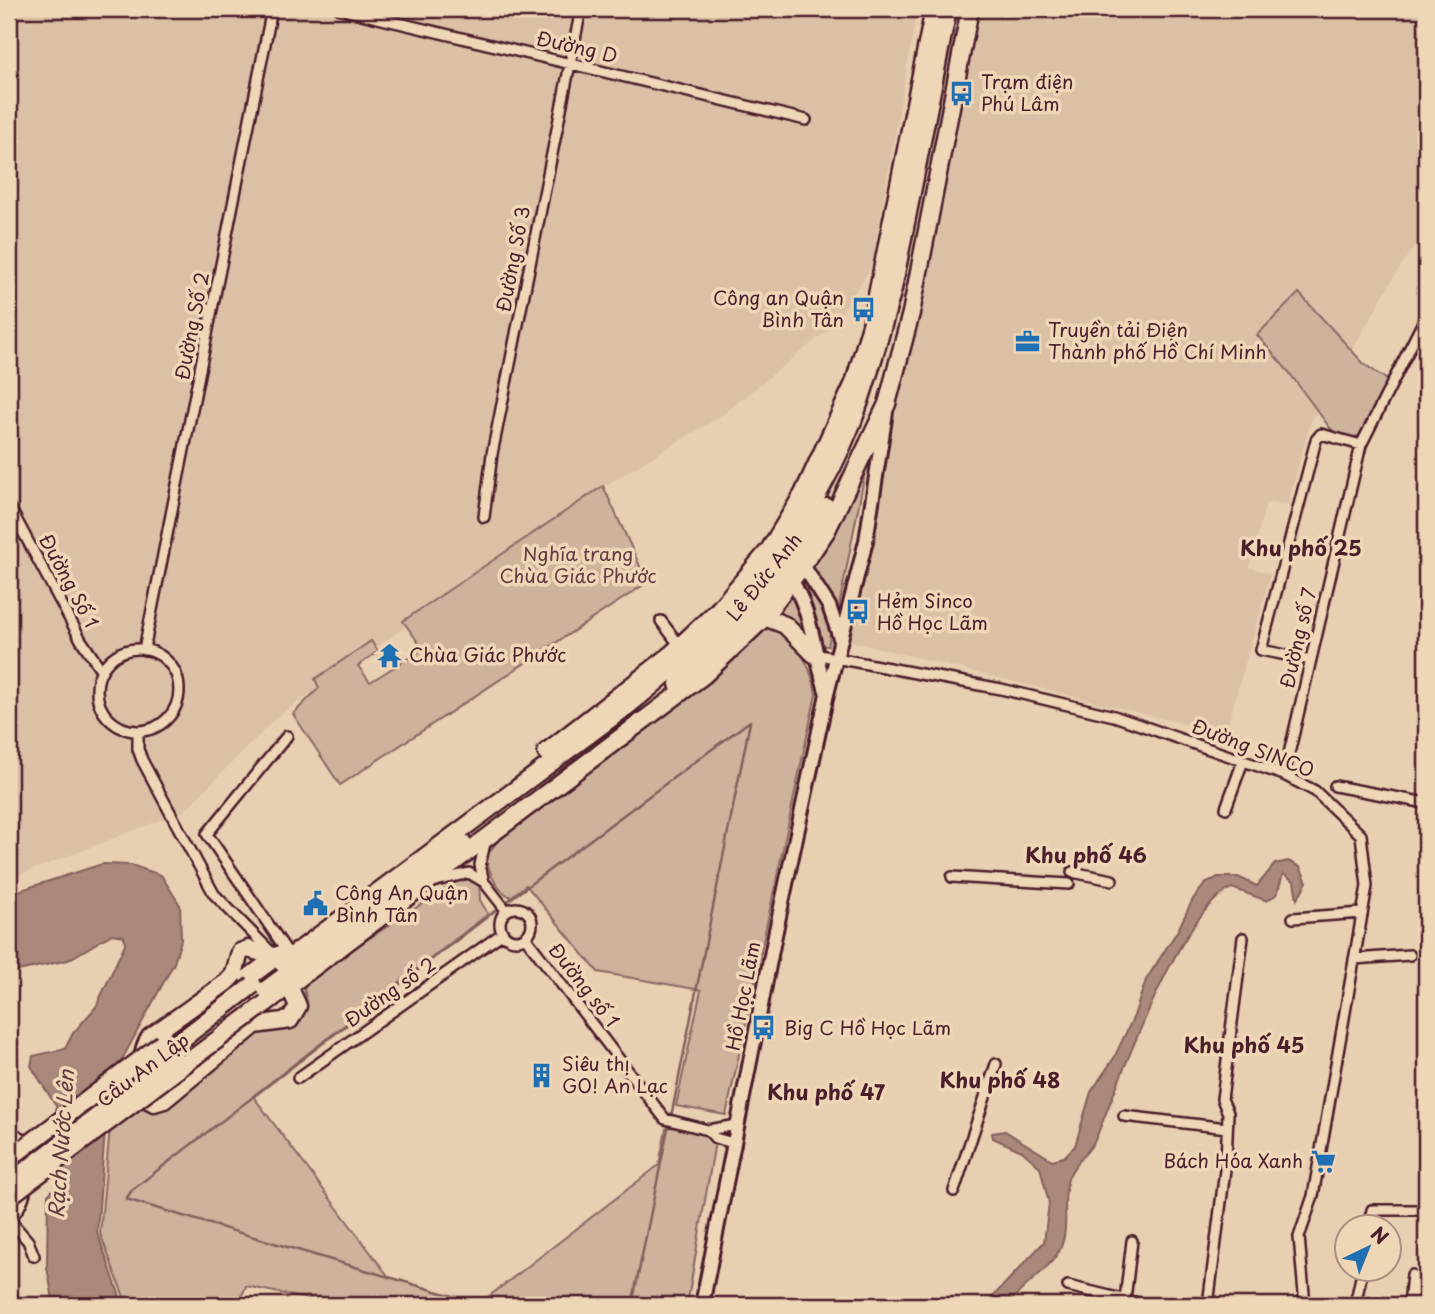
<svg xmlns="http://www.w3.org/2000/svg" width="1435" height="1314" font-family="'Playpen Sans',sans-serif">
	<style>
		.built { fill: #dbc0a6 }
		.green { fill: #ceb29c; stroke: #8c6864; stroke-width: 2 }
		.water { fill: #aa897c; stroke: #845f5c; stroke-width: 2 }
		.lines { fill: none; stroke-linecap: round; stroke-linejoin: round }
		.stream { stroke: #845f5c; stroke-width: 2.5 }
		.minor-casing { stroke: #4a1f2b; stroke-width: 14 }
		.secondary-casing { stroke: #4a1f2b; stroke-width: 18 }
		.trunk-casing { stroke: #4a1f2b; stroke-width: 21 }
		.minor { stroke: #efd6b7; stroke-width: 9 }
		.secondary { stroke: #efd6b7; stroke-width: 12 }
		.trunk { stroke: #efd6b7; stroke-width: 16 }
		.trunk-bridge-casing { stroke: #4a1f2b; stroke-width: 21; stroke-linecap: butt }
		.trunk-bridge { stroke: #efd6b7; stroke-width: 16 }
		.labels { text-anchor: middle; stroke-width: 7; stroke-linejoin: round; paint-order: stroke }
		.street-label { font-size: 19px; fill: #4a1f2b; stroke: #efd6b7 }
		.poi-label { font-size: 19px; fill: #4a1f2b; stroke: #efd6b7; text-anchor: start }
		.park-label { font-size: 19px; fill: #643c42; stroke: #efd6b7 }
		.neighbourhood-label { font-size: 21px; font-weight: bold; fill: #4a1f2b; stroke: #efd6b7 }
		.water-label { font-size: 21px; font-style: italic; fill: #623a3f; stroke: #efd6b7 }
	</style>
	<rect width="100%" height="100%" fill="#e8cfb1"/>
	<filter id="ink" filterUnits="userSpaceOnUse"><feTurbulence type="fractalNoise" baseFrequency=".0143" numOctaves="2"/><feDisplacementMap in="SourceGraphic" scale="14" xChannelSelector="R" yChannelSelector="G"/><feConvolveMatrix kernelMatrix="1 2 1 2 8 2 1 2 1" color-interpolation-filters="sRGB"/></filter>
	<g filter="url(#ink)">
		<!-- built -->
		<path class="built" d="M9,9H917L872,266L832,327L721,416L614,480L277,717L184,811L9,879Z
			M975,9H1426V230L1395,275L1310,424L1288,504L1266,503L1249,567L1271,574L1225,734L850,641Z"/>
		<!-- green -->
		<path class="green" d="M1299,293L1364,364L1389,381L1362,435C1351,440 1338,436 1330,428L1288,371L1257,335Z
			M865,473L838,612L810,562L839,520Z
			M603,486L640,566L645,584L340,785L293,714L319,688L315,679L371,641L378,651L358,666L370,682L423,649L403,621Z
			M805,576C819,598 836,619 828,646H823L819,628L800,581Z
			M788,593L799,605L806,637L776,611Z
			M767,625C795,633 812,667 816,694L726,1115L676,1106L701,990L598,972L526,885L511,897C496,890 489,872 486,857L503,833L709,683Z
			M465,876L479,882L480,900L488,914L253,1096L389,1277L479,1304L659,1165L666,1129L675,1125L708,1132L715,1142L687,1305H311L312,1300L246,1286L238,1305H127L100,1233L110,1128L143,1103L153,1108L263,1025L297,1023L307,1002L304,988L310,977Z"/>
		<!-- water -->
		<path class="water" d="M1288,861L1300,867L1307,882L1297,899L1294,881L1283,874L1277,894L1267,901L1232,888C1179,910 1119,1084 1095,1140C1088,1154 1073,1163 1068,1179C1061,1200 1070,1225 1061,1247C1050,1271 1023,1284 1008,1305H985L1044,1242L1049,1203L1040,1167L1022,1151L993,1138L992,1133L1005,1131L1052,1160L1064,1157L1075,1146L1091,1092L1114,1058L1134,1016L1146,980L1178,930L1193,899L1205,884L1218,877H1238L1257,886L1275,864Z
			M102,864L131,865L161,875L180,905L181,940L174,963L119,1065L105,1131L97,1232L123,1305H54L47,1267L48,1195L60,1182L56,1106L31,1066L33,1056L65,1049L73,1033L96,1007L125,944L124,936L112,934L68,960L9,973V894Z"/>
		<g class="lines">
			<!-- stream -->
			<path class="stream" d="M505,903L750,721
				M671,1117L750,722
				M483,1305L126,1199L132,1190L500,907
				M632,1305L669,1123"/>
			<defs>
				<path id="minor" d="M340,9L806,120
					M9,506L81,640L102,671
					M484,517L492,454L581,9
					M661,621L680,646
					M97 690a41 41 0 1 1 82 0a41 41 0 1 1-82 0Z
					M144,650L272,9
					M814,654L1001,689L1114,716L1284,775L1315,791L1361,835L1367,886L1313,1196L1299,1237L1305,1305
					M1311,660L1261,650L1316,440L1321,434L1361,445
					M138,732V749L142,760L214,894L272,953
					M287,736L207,834L290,956
					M1284,775L1361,445L1426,316
					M1335,786L1426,803
					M1226,808L1243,761
					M1072,872L1112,880
					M952,877L1069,884
					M436,881L469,873L484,882L506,910
					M484,882L480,865L486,839
					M500 924a16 16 0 1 1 32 0a16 16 0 1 1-32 0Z
					M1293,918L1362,913
					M525,937L665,1119L708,1130L737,1125
					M1354,959L1410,955
					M298,1078L503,933
					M1124,1116L1227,1128
					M708,1130L715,1138L733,1143
					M954,1191L996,1064
					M9,1219L28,1241L34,1256
					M1368,1226L1372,1210H1426
					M1068,1286L1147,1305
					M1125,1300L1132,1241
					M1208,1305L1226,1162L1228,1113L1222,1099L1243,938
					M1355,1305L1363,1268
					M1409,1305L1412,1275"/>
				<path id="secondary" d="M799,559L829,606L840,638
					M787,573C813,610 813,652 827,694
					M702,1305L775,935L827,694L866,541L886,412"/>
				<path id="trunk" d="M754,613L785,625L814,654
					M678,684C735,631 790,576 827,507
					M546,752L668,657L719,609L769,550L803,494L854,383L871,325L934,9
					M277,957L248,949L240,952L234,974L227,982L150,1037C141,1049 138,1085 145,1098L154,1103L164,1100L255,1025L290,1020L298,1006L289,986
					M282,963L629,705C726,627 807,538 853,421C869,378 881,333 893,289L948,9
					M248,978L280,954
					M260,994L463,843
					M266,1003L704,675L760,622L804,564L827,530L887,404L911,313L970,9
					M9,1140L15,1138L21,1143C27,1164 26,1199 9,1214"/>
			</defs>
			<!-- minor casing -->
			<use href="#minor" class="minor-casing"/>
			<!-- secondary casing -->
			<use href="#secondary" class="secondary-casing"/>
			<!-- trunk casing -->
			<use href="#trunk" class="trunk-casing"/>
			<!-- minor -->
			<use href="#minor" class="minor"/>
			<!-- secondary -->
			<use href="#secondary" class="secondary"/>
			<!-- trunk -->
			<use href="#trunk" class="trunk"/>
			<defs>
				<path id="trunk-bridge" d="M155,1060L253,985
					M9,1159L162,1043
					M9,1183L175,1058
					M10,1196L266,1003"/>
			</defs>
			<!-- trunk-bridge casing -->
			<use href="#trunk-bridge" class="trunk-bridge-casing"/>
			<!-- trunk-bridge -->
			<use href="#trunk-bridge" class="trunk-bridge"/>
		</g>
	</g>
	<!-- icons -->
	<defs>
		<symbol id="bus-bare" viewBox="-9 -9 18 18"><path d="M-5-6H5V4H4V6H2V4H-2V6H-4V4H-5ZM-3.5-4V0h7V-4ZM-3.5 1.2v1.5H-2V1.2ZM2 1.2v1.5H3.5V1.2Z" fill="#1f6fb2" stroke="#efd6b7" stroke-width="2.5" paint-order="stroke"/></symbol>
		<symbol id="office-bare" viewBox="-9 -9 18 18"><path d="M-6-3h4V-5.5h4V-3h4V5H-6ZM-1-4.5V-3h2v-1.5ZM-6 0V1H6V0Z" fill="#1f6fb2" stroke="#efd6b7" stroke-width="2.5" paint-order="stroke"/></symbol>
		<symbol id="temple-bare" viewBox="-9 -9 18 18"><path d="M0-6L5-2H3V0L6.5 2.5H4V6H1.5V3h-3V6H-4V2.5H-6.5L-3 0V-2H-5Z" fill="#1f6fb2" stroke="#efd6b7" stroke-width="2.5" paint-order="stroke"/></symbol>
		<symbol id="civic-bare" viewBox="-9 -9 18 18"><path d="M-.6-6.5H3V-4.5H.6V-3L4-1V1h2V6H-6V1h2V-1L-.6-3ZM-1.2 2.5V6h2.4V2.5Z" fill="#1f6fb2" stroke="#efd6b7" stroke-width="2.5" paint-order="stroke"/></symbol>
		<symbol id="building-bare" viewBox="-9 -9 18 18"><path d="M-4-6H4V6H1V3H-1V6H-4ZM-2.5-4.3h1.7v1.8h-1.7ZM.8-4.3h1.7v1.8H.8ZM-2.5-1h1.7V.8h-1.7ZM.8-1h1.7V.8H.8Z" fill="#1f6fb2" stroke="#efd6b7" stroke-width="2.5" paint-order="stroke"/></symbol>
		<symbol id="supermarket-bare" viewBox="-9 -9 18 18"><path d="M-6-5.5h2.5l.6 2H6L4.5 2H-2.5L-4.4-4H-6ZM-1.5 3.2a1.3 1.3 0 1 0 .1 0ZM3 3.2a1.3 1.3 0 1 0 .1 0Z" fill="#1f6fb2" stroke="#efd6b7" stroke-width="2.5" paint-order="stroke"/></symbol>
	</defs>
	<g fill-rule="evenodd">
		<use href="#bus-bare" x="944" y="76" width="35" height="35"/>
		<use href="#bus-bare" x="846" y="292" width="35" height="35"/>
		<use href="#office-bare" x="1010" y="324" width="35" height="35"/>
		<use href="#bus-bare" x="840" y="594" width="35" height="35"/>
		<use href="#temple-bare" x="372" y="638" width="35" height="35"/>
		<use href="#civic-bare" x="298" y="886" width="35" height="35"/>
		<use href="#bus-bare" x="746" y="1010" width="35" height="35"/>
		<use href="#building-bare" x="524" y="1058" width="35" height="35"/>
		<use href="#supermarket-bare" x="1306" y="1144" width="35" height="35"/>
	</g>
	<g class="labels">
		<!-- street labels -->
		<g class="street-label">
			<text transform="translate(577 47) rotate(13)" y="7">Đường D</text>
			<text transform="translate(513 259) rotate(-79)" y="7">Đường Số 3</text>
			<text transform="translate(192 326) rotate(-79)" y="7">Đường Số 2</text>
			<text transform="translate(764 577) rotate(-51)" y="7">Lê Đức Anh</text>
			<text transform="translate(69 581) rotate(62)" y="7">Đường Số 1</text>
			<text transform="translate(1298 638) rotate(-77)" y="7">Đường số 7</text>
			<text transform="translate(1253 748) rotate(21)" y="7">Đường SINCO</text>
			<text transform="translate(584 985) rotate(52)" y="7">Đường số 1</text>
			<text transform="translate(390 992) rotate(-35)" y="7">Đường số 2</text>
			<text transform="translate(743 996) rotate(-79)" y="7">Hồ Học Lãm</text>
			<text transform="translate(143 1070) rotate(-37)" y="7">Cầu An Lập</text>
		</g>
		<!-- poi labels -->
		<g class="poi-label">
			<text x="981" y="89">Trạm điện<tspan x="981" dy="22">Phú Lâm</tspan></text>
			<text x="844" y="305" text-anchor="end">Công an Quận<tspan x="844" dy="22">Bình Tân</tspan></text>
			<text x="1048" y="337">Truyền tải Điện<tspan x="1048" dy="22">Thành phố Hồ Chí Minh</tspan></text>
			<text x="877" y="608">Hẻm Sinco<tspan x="877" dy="22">Hồ Học Lãm</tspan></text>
			<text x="409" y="662">Chùa Giác Phước</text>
			<text x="335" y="900">Công An Quận<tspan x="335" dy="22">Bình Tân</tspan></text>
			<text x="784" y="1035">Big C Hồ Học Lãm</text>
			<text x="562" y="1071">Siêu thị<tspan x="562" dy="22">GO! An Lạc</tspan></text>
			<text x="1303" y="1168" text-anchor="end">Bách Hóa Xanh</text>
		</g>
		<!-- park labels -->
		<g class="park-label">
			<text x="578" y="561">Nghĩa trang<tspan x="578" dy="22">Chùa Giác Phước</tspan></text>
		</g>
		<!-- neighbourhood labels -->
		<g class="neighbourhood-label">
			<text x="1301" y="556">Khu phố 25</text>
			<text x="1086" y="863">Khu phố 46</text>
			<text x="1244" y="1053">Khu phố 45</text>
			<text x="1000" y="1088">Khu phố 48</text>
			<text x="826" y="1100">Khu phố 47</text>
		</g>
		<!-- water labels -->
		<g class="water-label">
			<text transform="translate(62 1144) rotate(-86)" y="7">Rạch Nước Lên</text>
		</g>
	</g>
	<!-- margin -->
	<rect width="1435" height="1314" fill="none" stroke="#efd6b7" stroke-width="35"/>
	<rect x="18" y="18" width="1400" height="1279" fill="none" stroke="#4a1f2b" stroke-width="2.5" filter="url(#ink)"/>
	<!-- north arrow -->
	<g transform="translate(1368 1248) rotate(43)"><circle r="33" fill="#efd6b7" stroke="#ad8d7f" stroke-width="2"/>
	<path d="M0-5L12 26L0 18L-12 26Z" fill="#1f6fb2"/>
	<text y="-10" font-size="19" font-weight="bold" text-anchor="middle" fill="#4a1f2b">N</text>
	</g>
</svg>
